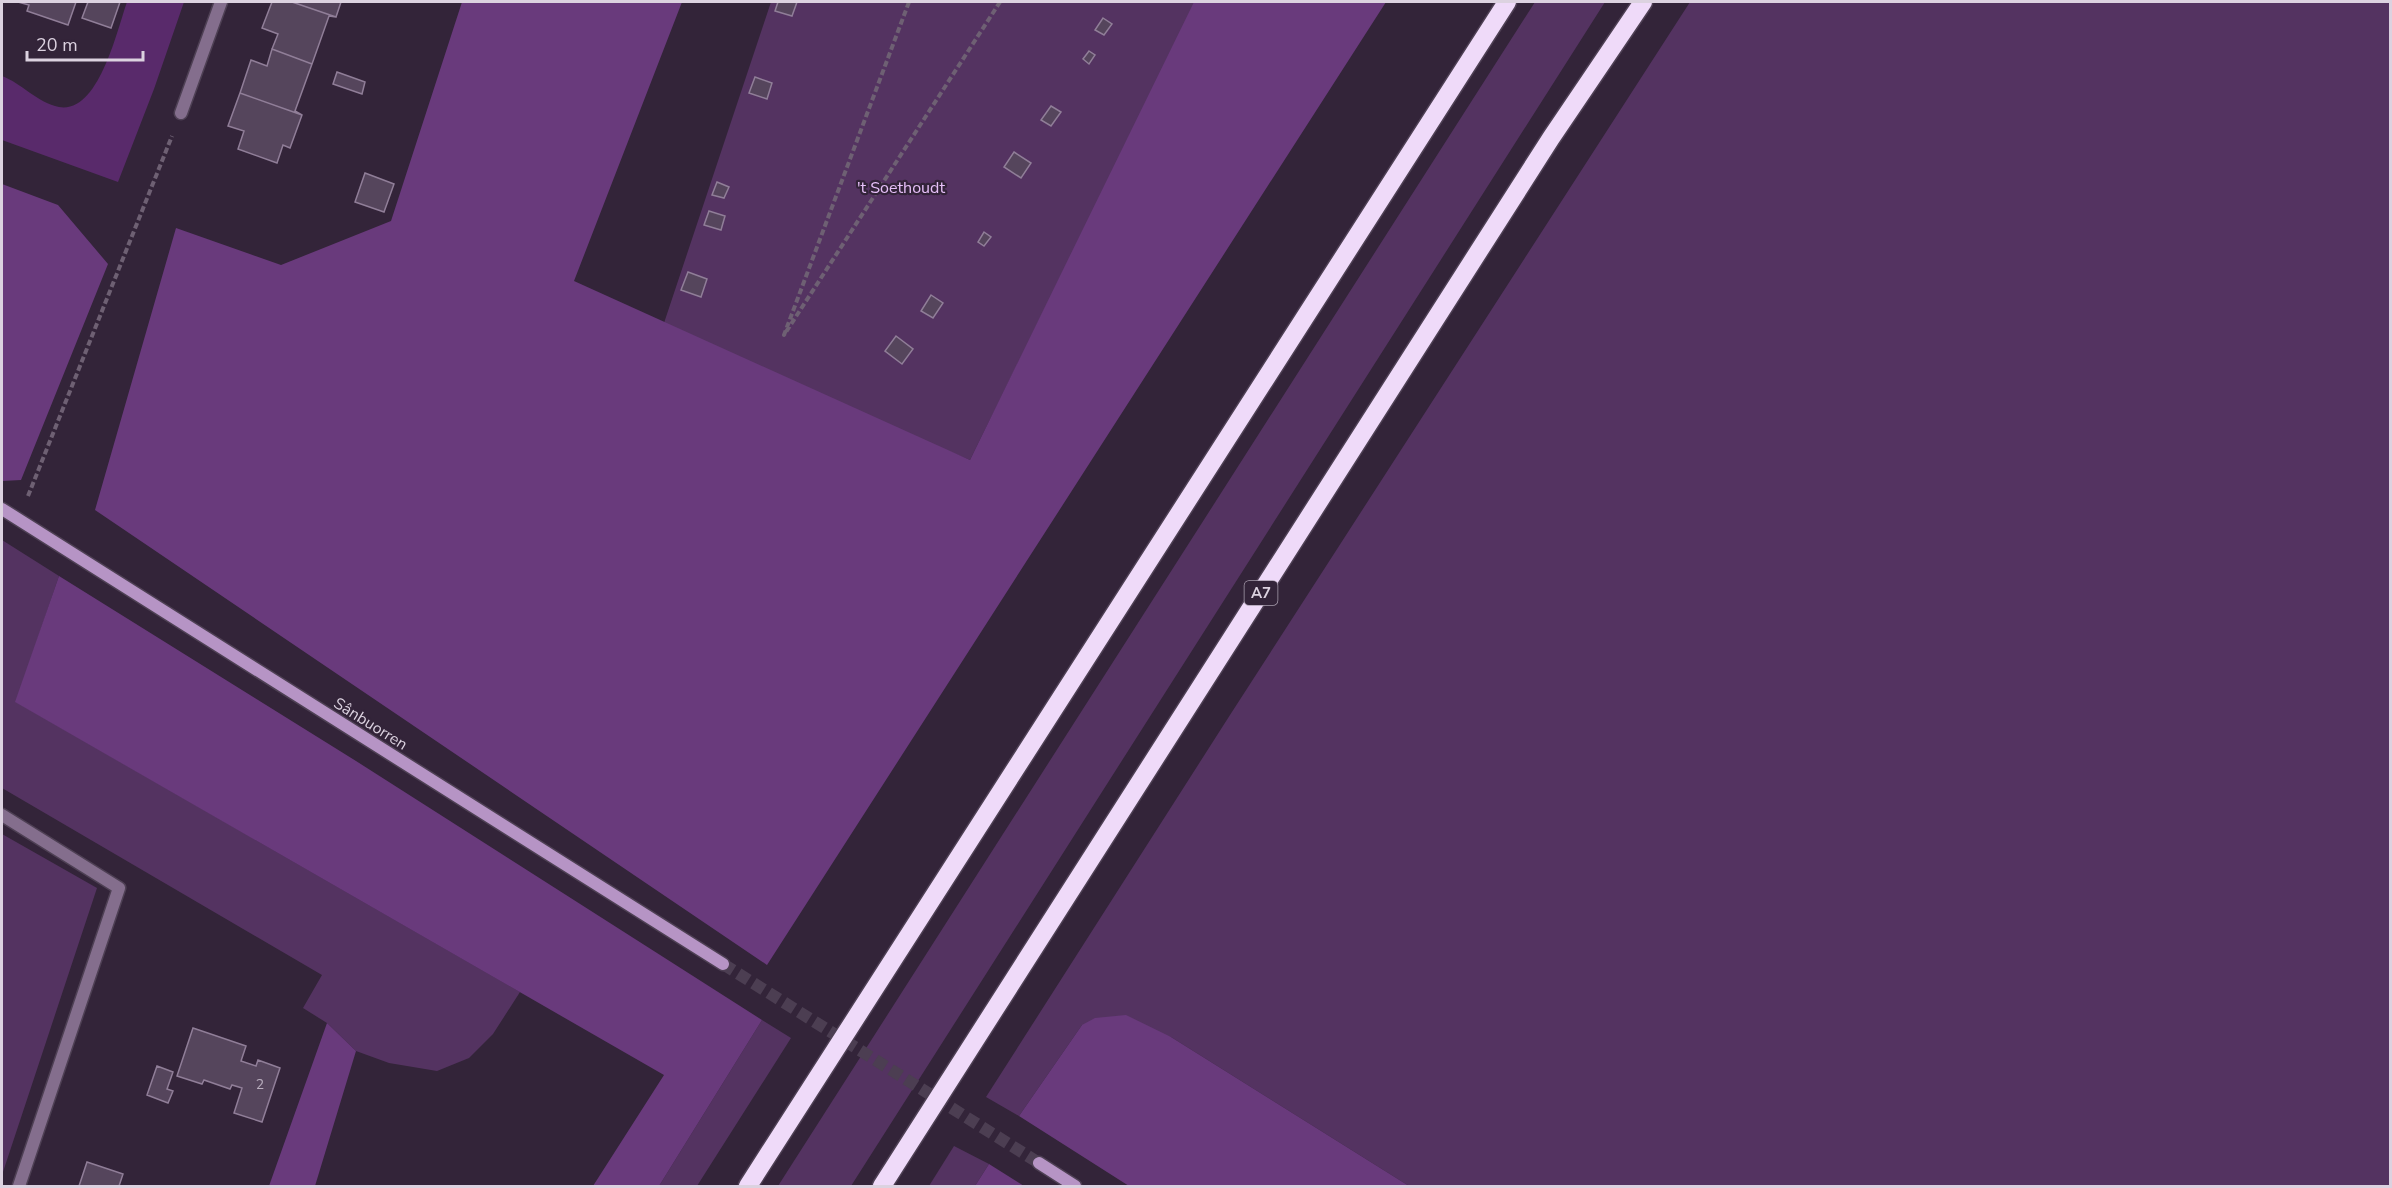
<svg xmlns="http://www.w3.org/2000/svg" width="2392" height="1188" font-family="'Nunito Sans',sans-serif">
	<style>
		.green { fill: #543361 }
		.forest { fill: #693a7c }
		.water { fill: #592a6b }
		.building { fill: #55455c; stroke: #907e98; stroke-width: 1.5 }
		.lines { fill: none; stroke-linecap: round; stroke-linejoin: round }
		.secondary-tunnel { stroke: #4c3e52; stroke-width: 12; stroke-dasharray: 12 6; stroke-linecap: butt }
		.street-casing { stroke: #4e4054; stroke-width: 15 }
		.secondary-casing { stroke: #4e4054; stroke-width: 15 }
		.highway-casing { stroke: #4e4054; stroke-width: 21 }
		.path { stroke: #6e6073; stroke-width: 4; stroke-dasharray: 6 3; stroke-linecap: butt }
		.street { stroke: #846e8d; stroke-width: 12 }
		.secondary { stroke: #b694c5; stroke-width: 12 }
		.highway { stroke: #efdaf9; stroke-width: 18 }
		.labels { text-anchor: middle; stroke-width: 4.5; stroke-linejoin: round; paint-order: stroke }
		.number-label { font-size: 14px; fill: #baafbf }
		.shield { fill: #332439; stroke: #a99eae; stroke-width: 1.5 }
		.shield-label { font-size: 15px; font-weight: bold; fill: #dcd2e0 }
		.park-label { font-size: 16px; fill: #e7c0f9; stroke: #332439 }
		.street-label { font-size: 16px; fill: #dcd2e0; stroke: #332439 }
	</style>
	<rect width="100%" height="100%" fill="#332439"/>
	<!-- green -->
	<path class="green" d="M771,2H1196L970,460L661,332Z
		M1535,2H1605L851,1186H778Z
		M1690,2H2390V1186H1409L1171,1037L1082,1025L1019,1116L986,1097L1230,715Z
		M2,540L59,576L16,702L520,992L493,1034L469,1058L437,1071L389,1063L356,1051L327,1023L303,1008L322,975L2,788Z
		M2,834L97,888L2,1175Z
		M762,1020L791,1038L697,1186H659Z
		M954,1146L989,1164L975,1186H929Z"/>
	<!-- forest -->
	<path class="forest" d="M462,2H682L574,281L970,460L1194,2H1386L767,965L95,510L176,228L281,265L391,221Z
		M2,184L58,205L108,264L21,480L2,481Z
		M59,576L356,761L762,1020L659,1186H593L664,1075L15,702Z
		M1126,1015L1171,1037L1409,1186H1129L1019,1116L1082,1025L1095,1018Z
		M327,1023L356,1051L315,1186H269Z
		M989,1164L1024,1186H975Z"/>
	<!-- water -->
	<path class="water" d="M127,2H184L154,89L118,182L2,140V76C21,83 38,103 59,107C99,114 117,30 127,2Z"/>
	<!-- building -->
	<path class="building" d="M18,2H76L68,25L27,11L29,5Z
		M88,2H120L111,28L82,18Z
		M272,2H292L336,17L329,16L312,64L272,49L278,34L262,28Z
		M292,2H341L336,17Z
		M778,2H797L792,16L775,11Z
		M1103,18L1112,24L1104,35L1095,30Z
		M272,49L312,64L295,111L302,115L240,93L251,60L267,66Z
		M1089,51L1095,55L1089,64L1083,59Z
		M337,72L365,82L362,94L333,84Z
		M755,77L772,83L767,99L749,93Z
		M240,93L302,115L290,148L283,145L277,163L238,149L244,131L228,126Z
		M1051,106L1061,112L1051,126L1041,120Z
		M1014,152L1031,163L1021,178L1004,167Z
		M365,173L394,184L384,212L355,202Z
		M717,182L729,187L724,198L712,195Z
		M709,211L725,216L721,230L704,225Z
		M984,232L991,237L984,246L978,242Z
		M688,272L707,279L701,297L681,290Z
		M931,295L943,303L933,318L921,311Z
		M896,336L913,349L902,364L885,351Z
		M193,1028L246,1046L241,1061L256,1066L258,1060L280,1068L262,1122L234,1113L242,1088L232,1085L230,1089L204,1080L202,1084L177,1076Z
		M157,1066L173,1072L167,1089L173,1091L168,1103L147,1095Z
		M87,1162L123,1174L119,1186H79Z"/>
	<g class="lines">
		<!-- secondary-tunnel -->
		<path class="secondary-tunnel" d="M723,964L1039,1163"/>
		<defs>
			<path id="street" d="M181,113L221,2
				M2,815L119,888L19,1186"/>
			<path id="secondary" d="M2,509L723,964
				M1039,1163L1075,1186"/>
			<path id="highway" d="M748,1186L1507,2
				M882,1186L1551,138L1643,2"/>
		</defs>
		<!-- street casing -->
		<use href="#street" class="street-casing"/>
		<!-- secondary casing -->
		<use href="#secondary" class="secondary-casing"/>
		<!-- highway casing -->
		<use href="#highway" class="highway-casing"/>
		<!-- path -->
		<path class="path" d="M909,2L784,335L1000,2
			M28,496L172,136"/>
		<!-- street -->
		<use href="#street" class="street"/>
		<!-- secondary -->
		<use href="#secondary" class="secondary"/>
		<!-- highway -->
		<use href="#highway" class="highway"/>
	</g>
	<g class="labels">
		<!-- number labels -->
		<g class="number-label">
			<text x="260" y="1089">2</text>
		</g>
		<!-- shield labels -->
		<rect class="shield" x="1244.5" y="581" width="33" height="24" rx="4.5"/>
		<g class="shield-label">
			<text x="1261" y="598">A7</text>
		</g>
		<!-- park labels -->
		<g class="park-label">
			<text x="901" y="193">'t Soethoudt</text>
		</g>
		<!-- street labels -->
		<g class="street-label">
			<text transform="translate(371 723) rotate(32)" y="6">Sânbuorren</text>
		</g>
	</g>
	<!-- border -->
	<rect width="2392" height="1188" fill="none" stroke="#dcd2e0" stroke-width="6"/>
	<!-- scale -->
	<path d="M27 51v9h116v-9" fill="none" stroke="#dcd2e0" stroke-width="3"/>
	<text x="36" y="51" font-size="18" fill="#dcd2e0" stroke="#332439" stroke-width="4.5" paint-order="stroke">20 m</text>
</svg>
